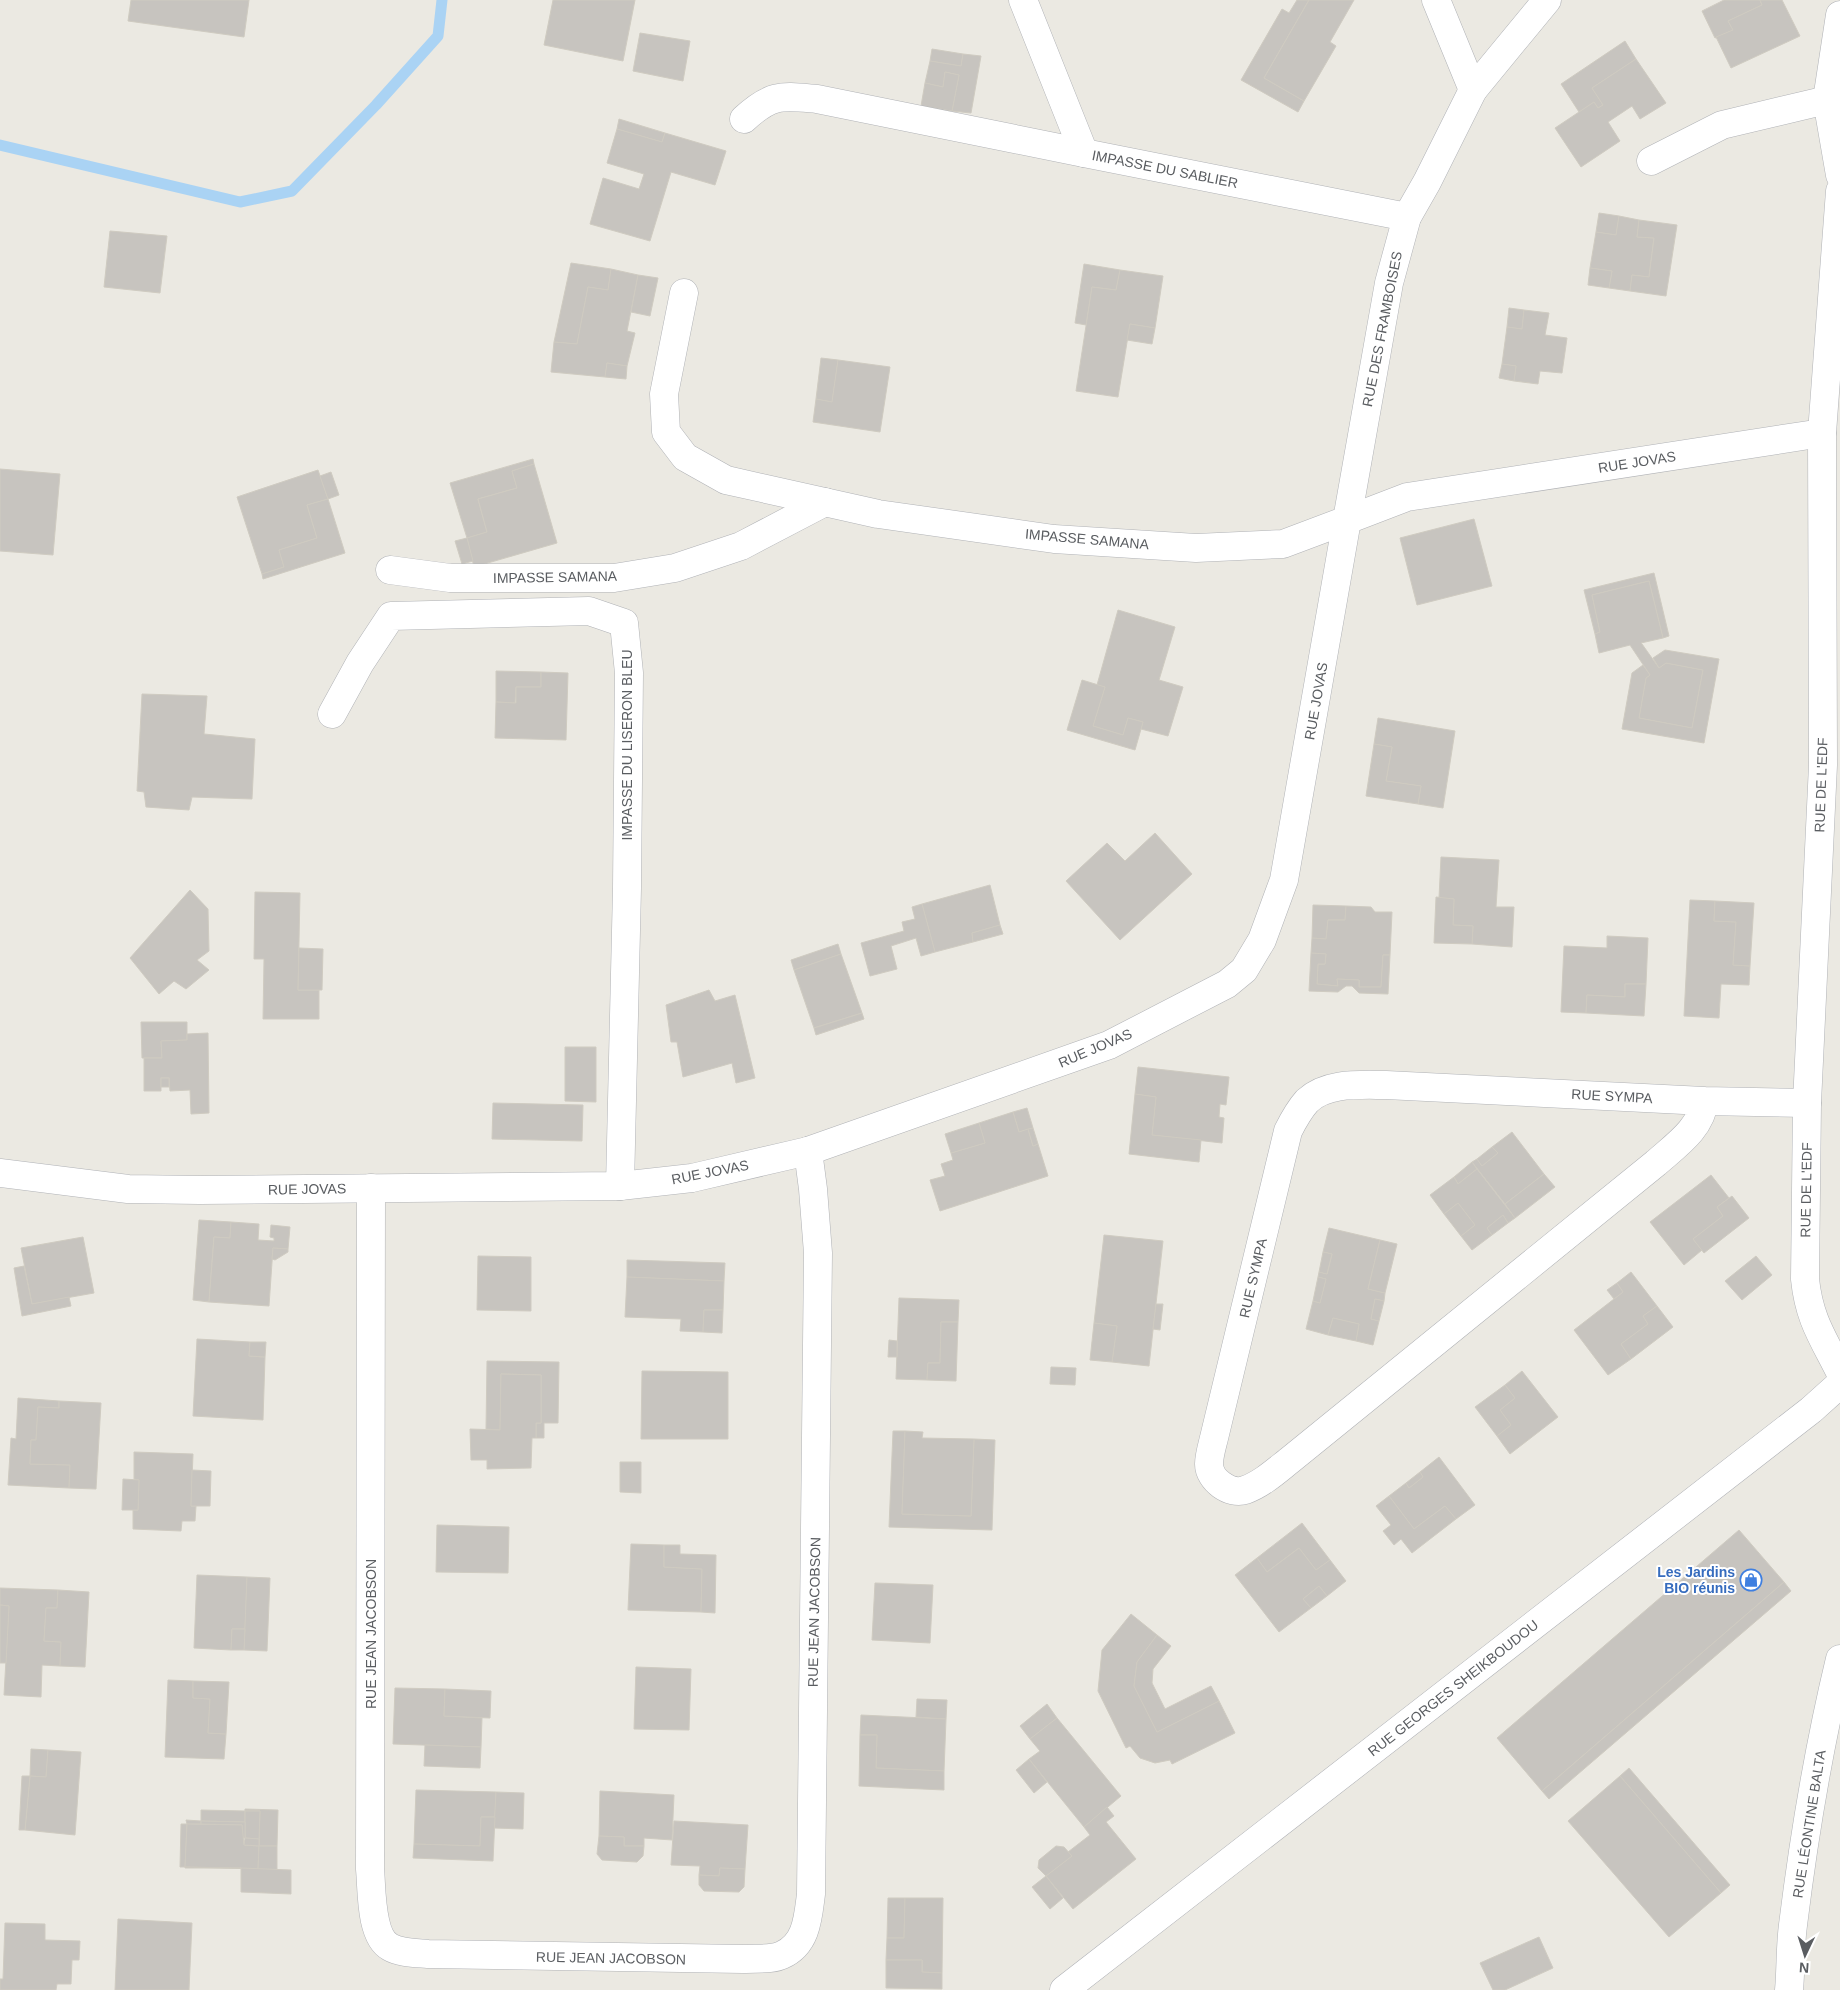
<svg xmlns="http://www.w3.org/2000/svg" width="1840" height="1990" font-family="Arial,sans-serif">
  <rect width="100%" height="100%" fill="#ebe9e2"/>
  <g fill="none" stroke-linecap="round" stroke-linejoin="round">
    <!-- stream -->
    <path stroke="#aad3f4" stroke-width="11" d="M0,145l240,57 52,-11 84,-86 62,-69 4,-36"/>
  </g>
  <!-- building -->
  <g fill="#c7c4bf" stroke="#cfcbc1">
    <path d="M131,0h118l-5,37 -116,-16z"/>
    <path d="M553,0h82l-12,61 -79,-16z"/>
    <path d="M1297,0h12l-45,78 40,23 -6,11 -57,-32 41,-71 7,4z"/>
    <path d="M1309,0h45l-24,42 6,4 -32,55 -40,-23z"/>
    <path d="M1724,0h36l2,5 -34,16 5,9 -18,8 -13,-27z"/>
    <path d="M1760,0h22l18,36 -69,32 -15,-31 17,-7 -5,-9 34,-16z"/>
    <path d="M640,33l50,8 -7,40 -50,-10z"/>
    <path d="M1625,41l11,18 -44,29 11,17 -5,3 -4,-6 -15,10 -18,-28z"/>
    <path d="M932,49l31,5 -2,12 -31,-5z"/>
    <path d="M963,54l18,2 -10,57 -19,-2 7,-36 -14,-3 -2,15 -18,-4 5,-22 31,5z"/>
    <path d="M1636,59l30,44 -26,16 -8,-13 -24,16 12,19 -39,26 -26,-39 39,-26 4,6 5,-3 -11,-17z"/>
    <path d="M945,72l14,3 -7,36 -31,-5 4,-23 18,4z"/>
    <path d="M619,119l46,14 -3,9 -45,-13z"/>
    <path d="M617,129l45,13 3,-9 61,18 -11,34 -44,-13 -21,69 -60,-17 13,-46 36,11 5,-15 -37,-11z"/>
    <path d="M1599,213l20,3 -3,19 -20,-3z"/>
    <path d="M1619,216l20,4 -2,17 17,1 -5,39 -17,-2 -2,16 -21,-3 3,-17 -22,-3 6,-36 20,3z"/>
    <path d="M1639,220l38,5 -11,71 -36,-5 2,-16 17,2 5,-39 -17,-1z"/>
    <path d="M110,231l57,5 -7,57 -56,-6z"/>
    <path d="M571,263l40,6 -3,21 -20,-3 -11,57 -23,-2z"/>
    <path d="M1084,264l36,6 -4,20 -24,-3 -6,38 -11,-2z"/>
    <path d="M1590,268l22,3 -3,17 -21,-3z"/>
    <path d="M611,269l27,6 -11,56 8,2 -8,33 -20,-3 -2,14 -54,-5 3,-30 23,2 11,-57 20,3z"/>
    <path d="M1120,270l43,6 -8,52 -25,-4 -12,73 -42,-6 16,-104 24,3z"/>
    <path d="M638,275l20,3 -8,38 -19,-4z"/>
    <path d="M1509,308l15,2 -2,19 -15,-2z"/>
    <path d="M1524,310l25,3 -4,22 22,3 -5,35 -22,-2 -2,13 -24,-3 2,-15 -14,-2 5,-37 15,2z"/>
    <path d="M1130,324l25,4 -3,16 -25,-4z"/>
    <path d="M821,358l17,2 -6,42 -16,-3z"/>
    <path d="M838,360l52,7 -10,65 -67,-10 3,-23 16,3z"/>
    <path d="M607,363l20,3 -1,13 -21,-2z"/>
    <path d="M1502,364l14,2 -2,15 -15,-3z"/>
    <path d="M533,459l1,5 -22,7 5,17 -39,11 9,33 -20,6 -17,-55z"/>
    <path d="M534,464l23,79 -83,24 -7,-29 20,-6 -9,-33 39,-11 -5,-17z"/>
    <path d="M0,469l60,5 -7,81 -53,-4z"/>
    <path d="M318,470l10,29 -21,6 10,33 -38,12 5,17 -22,7 -25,-77z"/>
    <path d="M331,472l8,23 -11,4 -8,-23z"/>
    <path d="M328,499l17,54 -82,26 -1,-5 22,-7 -5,-17 38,-12 -10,-33z"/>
    <path d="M1474,519l18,67 -75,19 -17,-67z"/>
    <path d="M467,538l6,23 -11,3 -7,-23z"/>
    <path d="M1654,573l15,63 -6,2 -14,-57 -57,14 8,37 -5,2 -11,-44z"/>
    <path d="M1649,581l14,57 -22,5 1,1 17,24 7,-5 37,7 -11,58 -53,-10 7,-40 4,-3 -20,-30 -31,8 -4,-19 5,-2 -8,-37z"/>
    <path d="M1118,610l57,17 -16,53 24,7 -15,49 -27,-7 2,-7 -15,-4 -5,17 -30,-9 12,-39 -8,-2z"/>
    <path d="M1665,650l54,9 -15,84 -82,-14 10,-56 11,-8 7,10 -4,3 -7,40 53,10 11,-58 -37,-7 -7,5 -6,-10z"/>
    <path d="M496,671l45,1v15h-25l-1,16 -19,-1z"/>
    <path d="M541,672l27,1 -2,67 -71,-2 1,-36 20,1v-16h25z"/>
    <path d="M1082,680l23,7 -12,39 30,9 5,-17 15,4 -8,28 -68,-20z"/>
    <path d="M142,694l65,2 -3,38 51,5 -3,60 -60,-2 -3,13 -43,-3 -2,-15 -7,-1z"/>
    <path d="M1378,718l77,13 -12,77 -25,-4 3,-18 -35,-5 6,-34 -18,-3z"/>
    <path d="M1374,744l18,3 -6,34 35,5 -3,18 -52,-8z"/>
    <path d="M1155,833l37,41 -72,66 -54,-59 41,-38 18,18z"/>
    <path d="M1441,857l58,3 -3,47h18l-2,40 -40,-3 1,-18 -20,-1 1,-26 -15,-1z"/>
    <path d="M990,885l10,40 -28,8 1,9 -38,10 -13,-48z"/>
    <path d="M190,890l18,19 1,42 -12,9 12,10 -23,19 -12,-8 -15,13 -29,-36z"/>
    <path d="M255,892l45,1 -2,97h21v29h-56l1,-60h-10z"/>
    <path d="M1436,897l18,2 -1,26 20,1 -1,18 -38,-1z"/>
    <path d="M1690,900l25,1 -1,20 22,1 -3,43 17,1 -1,19 -28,-1 -2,34 -35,-2z"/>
    <path d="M1715,901l39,2 -4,63 -17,-1 3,-43 -22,-1z"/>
    <path d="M922,904l13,48 -14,4 -5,-18 -25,8 6,23 -27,7 -9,-33 43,-12 -2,-9 13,-3 -3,-12z"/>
    <path d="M1313,905l33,1 -1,14h-17l-2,19 -14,-1z"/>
    <path d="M1346,906l25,1 4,5h17l-2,43h-7l-2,32h-22v-7l-22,-1 1,7 -21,-2 1,-20h7l1,-10 -15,-1 1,-15 14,1 2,-19h17z"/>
    <path d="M1000,925l3,9 -30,8 -1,-9z"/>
    <path d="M1607,936l41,2 -2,46h-21v13l-38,-2 -1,18 -25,-1 3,-66 43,2z"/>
    <path d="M838,944l3,10 -47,16 -3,-10z"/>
    <path d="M299,948l24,1 -1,41h-24z"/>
    <path d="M1311,953l15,1 -1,10h-7l-1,20 21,2 -1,-7 22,1v7h22l2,-32h7l-2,39 -29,-1 -7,-7h-6l-8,6 -29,-1z"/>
    <path d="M841,954l21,59 -48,15 -20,-58z"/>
    <path d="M1625,984h21l-2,32 -58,-3 1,-18 38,2z"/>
    <path d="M709,990l6,11 20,-6 20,83 -19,5 -4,-20 -49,14 -6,-35h-6l-5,-37z"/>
    <path d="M862,1013l2,6 -48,16 -2,-7z"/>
    <path d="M141,1022h46v18l-26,1 1,17h-20z"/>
    <path d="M208,1033l1,80 -18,1 -1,-24 -20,1 -1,-13h-8v13h-17v-33h18l-1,-17 26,-1v-6z"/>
    <path d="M565,1047h31v55l-31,-1z"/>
    <path d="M1138,1067l91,10 -3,28 -6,-1 -1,13 5,1 -2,25 -70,-8 4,-38 -21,-3z"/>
    <rect x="161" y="1078" width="8" height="9"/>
    <path d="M1135,1094l21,3 -4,38 49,5 -2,22 -70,-8z"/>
    <path d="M493,1103l90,2 -1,36 -90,-2z"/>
    <path d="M1027,1108l6,20 -14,4 -6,-20z"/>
    <path d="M1013,1112l6,20 9,-3 5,17 5,-2 10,32 -108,35 -10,-31 15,-4 -4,-12 12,-4 -2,-7 34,-10 -6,-20z"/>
    <path d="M979,1123l6,20 -34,10 -6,-19z"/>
    <path d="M1033,1128l5,16 -5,2 -5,-17z"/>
    <path d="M1512,1132l32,42 -39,30 -33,-42 5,-3 5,7 16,-13 -6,-6z"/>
    <path d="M1492,1147l6,6 -16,13 -5,-7z"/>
    <path d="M1472,1162l5,7 -19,15 -4,-7z"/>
    <path d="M1477,1169l38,49 -7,5 -5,-8 -16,13 5,7 -20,15 -11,-14 14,-11 -17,-22 -14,11 -14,-19 24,-18 4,7z"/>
    <path d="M1544,1174l11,13 -40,31 -10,-14z"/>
    <path d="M1711,1175l18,23 -12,9 6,9 -30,23 9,11 -18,15 -34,-43z"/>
    <path d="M1732,1196l17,22 -45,35 -11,-14 30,-23 -6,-9z"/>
    <path d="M1458,1203l17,22 -14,11 -17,-22z"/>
    <path d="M1503,1215l5,8 -16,12 -5,-7z"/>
    <path d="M199,1220l32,2 -1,16 -16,-1 -5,65 -16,-2z"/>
    <path d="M231,1222l28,2 -1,16 16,1v-3l-4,-1 1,-12 19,2 -2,22 -15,-1 -4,58 -60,-4 5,-65 16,1z"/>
    <path d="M1329,1228l51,12 -12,49 17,4 -1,8 -9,-2 -4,20 8,2 -6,24 -17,-4 3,-17 -26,-6 -5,17 -22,-6 7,-28 7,2 6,-24 -8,-2 1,-5 8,2 5,-20 -9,-2z"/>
    <path d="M1104,1235l59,6 -14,125 -37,-4 5,-36 -23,-3z"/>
    <path d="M83,1237l11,56 -62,11 -11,-56z"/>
    <path d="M1380,1240l17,4 -12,49 -17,-4z"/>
    <path d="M273,1248l15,1v3l-13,8 -3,-1z"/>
    <path d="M1323,1252l9,2 -5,20 -8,-2z"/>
    <path d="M478,1256l53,1v54l-54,-1z"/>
    <path d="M1756,1256l16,19 -30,25 -17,-19z"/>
    <path d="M627,1260l98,3 -1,18 -97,-4z"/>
    <path d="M24,1266l8,38 37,-7 2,9 -49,10 -8,-48z"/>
    <path d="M1631,1272l26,34 -14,10 5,8 -27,20 10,15 -23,16 -34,-45 49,-38 -6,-9z"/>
    <path d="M627,1277l97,4 -1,29h-19l-1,22 -23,-1 1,-12 -56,-2z"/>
    <path d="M1318,1277l8,2 -6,24 -7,-2z"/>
    <path d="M1617,1283l6,9 -9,7 -7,-9z"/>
    <path d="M899,1298l60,2 -1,22h-17l-1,41h-12l-1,17 -31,-1z"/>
    <path d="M1375,1299l9,2 -5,20 -8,-2z"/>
    <path d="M1156,1304h7l-3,26 -7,-1z"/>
    <path d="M1657,1306l16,21 -42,32 -10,-15 27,-20 -5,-8z"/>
    <path d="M704,1310h19l-1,23 -19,-1z"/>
    <path d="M1333,1318l26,6 -3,17 -28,-6z"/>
    <path d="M941,1322h17l-2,59 -29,-1 1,-17h12z"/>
    <path d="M1094,1323l23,3 -5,36 -22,-2z"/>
    <path d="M197,1339l53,3 -1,14 16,1 -2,63 -70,-4z"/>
    <path d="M889,1340l8,1v16h-9z"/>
    <path d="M250,1342h16l-1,15 -16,-1z"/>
    <path d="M487,1361l72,1 -1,61h-14v15h-8v-15h5v-48l-40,-1 -1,56 -14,-1z"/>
    <path d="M1051,1367l25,1 -1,17 -25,-1z"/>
    <path d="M642,1371l86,1v67h-87z"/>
    <path d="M1522,1371l36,46 -48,37 -13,-18 14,-11 -11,-15 15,-12 -10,-13z"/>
    <path d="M501,1374l40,1v48h-5v15h-4l-1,30 -44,1v-9h-16l-1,-31 30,1z"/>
    <path d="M1505,1385l10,13 -15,12 11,15 -14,11 -22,-29z"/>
    <path d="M18,1398l41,3v7l-21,-1 -2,33h-5l-1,24 40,1 -1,23 -61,-3 3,-47 5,1z"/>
    <path d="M59,1401l42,2 -5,86 -27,-1 1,-23 -40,-1 1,-24h5l2,-33 21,1z"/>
    <path d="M893,1431h12l-3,83 69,2 3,-77 21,1 -3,90 -103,-3z"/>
    <path d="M905,1431l18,1 -1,6 52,1 -3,77 -69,-2z"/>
    <path d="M134,1452l59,2 -2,52h5l-1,15h-13l-1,10 -48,-2v-19h5l1,-30 -5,-1z"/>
    <path d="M1439,1457l36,48 -19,14 -11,-13 -31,23 -25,-33 17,-13 3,5 14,-11 -3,-5z"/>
    <path d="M620,1462h21v31l-21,-1z"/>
    <path d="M192,1470l19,1 -1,35h-19z"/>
    <path d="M1420,1472l3,5 -14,11 -3,-5z"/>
    <path d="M123,1479l16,1 -1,30h-16z"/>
    <path d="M1389,1496l25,33 31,-23 11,13 -44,34 -11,-14 -7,6 -11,-14 8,-6 -15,-19z"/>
    <path d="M1302,1523l28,37 -14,10 -17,-22 -32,24 -10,-14z"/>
    <path d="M437,1525l72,2 -1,46 -72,-1z"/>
    <path d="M1739,1530l45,52 -242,209 -45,-53z"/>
    <path d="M631,1544l33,1v22l38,2 -1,43 -73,-2z"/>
    <path d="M664,1545h16v9l36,1 -1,58 -14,-1 1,-43 -38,-2z"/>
    <path d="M1299,1548l17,22 14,-10 16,21 -19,15 -8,-10 -16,13 8,9 -32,24 -44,-57 22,-17 10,14z"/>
    <path d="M197,1575l50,2 -2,52h-13l-1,21 -37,-2z"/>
    <path d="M247,1577l23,1 -3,73 -23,-1z"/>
    <path d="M1784,1582l7,9 -242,208 -7,-8z"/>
    <path d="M875,1583l58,2 -3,58 -58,-3z"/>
    <path d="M1319,1586l8,10 -16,12 -8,-9z"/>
    <path d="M0,1588l58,2 -1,18h-11l-2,33 17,1 -1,24 -18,-1 -1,32 -37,-2 5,-89 -9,-1z"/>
    <path d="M58,1590l31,2 -4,75 -25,-1 1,-24 -17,-1 2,-33h11z"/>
    <path d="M0,1605l9,1 -3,57h-6z"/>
    <path d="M1131,1614l26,21 -20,27 -3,24 23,46 62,-31 16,32 -63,31 -2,-4 -15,3 -15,-5 -10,-12 -4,2 -28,-57 4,-41z"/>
    <path d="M232,1629h13l-1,21h-13z"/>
    <path d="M1157,1635l14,11 -18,23 -1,14 13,26 46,-23 8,15 -62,31 -23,-46 3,-24z"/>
    <path d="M636,1667l55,2 -2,61 -55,-1z"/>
    <path d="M168,1680l25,1v17l17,1 -2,34 18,1 -2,25 -59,-2z"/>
    <path d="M193,1681l36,1 -3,52 -18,-1 2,-34 -17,-1z"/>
    <path d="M395,1688l50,1 -1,27 38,2 -1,29 -88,-3z"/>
    <path d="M445,1689l46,2 -1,27 -46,-2z"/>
    <path d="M917,1699l30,1 -1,19 -30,-2z"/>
    <path d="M1047,1704l10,14 -27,21 -10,-13z"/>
    <path d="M861,1715l85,4 -2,52 -68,-3 1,-33h-17z"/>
    <path d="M1057,1718l64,78 -37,31 -55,-68 11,-8 -10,-12z"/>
    <path d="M860,1735h17l-1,33 68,3v19l-85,-4z"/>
    <path d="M425,1745l56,2 -1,21 -56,-2z"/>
    <path d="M31,1749l17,1 -2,27 -16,-1z"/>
    <path d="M48,1750l33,2 -6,83 -50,-5 5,-54 16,1z"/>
    <path d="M1029,1759l18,23 -13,11 -18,-23z"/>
    <path d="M1629,1768l101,117 -9,8 -101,-117z"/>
    <path d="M22,1776h8l-5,54h-6z"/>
    <path d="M1620,1776l101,117 -52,44 -101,-116z"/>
    <path d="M416,1790l80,2 -1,25h-14l-1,29 -66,-2z"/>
    <path d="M600,1791l74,4 -2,45 -28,-2v8h-20v-9l-25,-1z"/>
    <path d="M496,1792l28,1 -1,36 -29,-1z"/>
    <path d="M1107,1807l7,9 -8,6 30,37 -63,50 -27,-33 26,-20 -4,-4 22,-17 -6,-8z"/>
    <path d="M245,1809l33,1 -1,36h-18l1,-35h-15z"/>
    <path d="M201,1810l44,1v11l-44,-1z"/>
    <path d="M245,1811h15l-1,28 -14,-1z"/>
    <path d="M481,1817h14l-2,44 -80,-3 1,-14 66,2z"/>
    <path d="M186,1820l15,1v3h-14z"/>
    <path d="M201,1821l44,1v16h-3v-13l-41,-1z"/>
    <path d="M674,1821l74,4 -3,44 -25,-1 -1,8 -20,-1 1,-9 -29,-1z"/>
    <path d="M181,1824h6l-2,43h-5z"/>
    <path d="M187,1824l55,1 2,20 15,1 -1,23 -73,-2z"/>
    <path d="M599,1836l25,1v9h20l-1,10 -6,6 -35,-2 -5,-6z"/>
    <path d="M245,1838l14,1v7l-15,-1z"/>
    <path d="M259,1846h18v24l-19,-1z"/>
    <path d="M1056,1846l8,1 8,9 -26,20 -8,-8 1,-8z"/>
    <path d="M185,1867l56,1h-56z"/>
    <path d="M241,1868l50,2v24l-50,-2z"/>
    <path d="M720,1868l25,1 -1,18 -5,5 -35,-1 -5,-6v-10l20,1z"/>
    <path d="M1046,1876l17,22 -13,11 -18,-22z"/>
    <path d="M888,1898h17l-1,40h-17z"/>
    <path d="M905,1898h38l-1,75 -20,-1v-12h-36l1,-22h17z"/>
    <path d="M118,1919l74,4 -3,67h-74z"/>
    <path d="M5,1923l40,1v16l35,1 -1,19h-7l-1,24h-14l-1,6h-56v-11h3z"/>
    <path d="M1539,1937l14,31 -48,22h-12l-13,-27z"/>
    <path d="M886,1960h36v12l20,1v16l-56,-1z"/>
  </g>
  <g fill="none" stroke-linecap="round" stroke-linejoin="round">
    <!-- street casing -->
    <g stroke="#b0b2b6" stroke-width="29">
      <g id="street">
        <path d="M1023,0l61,153 323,64"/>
        <path d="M1436,0l37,90"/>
        <path d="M1840,15l-13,85 13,75"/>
        <path d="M744,119c28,-26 38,-23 73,-20l267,54"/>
        <path d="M1651,161l71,-36 105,-25"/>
        <path d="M1840,191l-18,242 1,332 -16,338 -2,176c4,40 18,59 35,93"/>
        <path d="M684,293l-20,101 2,38 19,25 41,23 152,34 176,25 142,9 87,-4 64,-24 42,-237 18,-66 20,-35 46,-92 74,-90"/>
        <path d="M390,570l60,8h164l61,-10 66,-22 84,-44"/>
        <path d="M332,714l28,-51 31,-47 198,-5 35,12 5,50 -2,215 -7,298"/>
        <path d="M1704,1101c-2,27 -29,45 -48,62l-366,297c-14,11 -28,24 -45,30 -15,5 -36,-10 -36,-26 0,-8 3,-18 5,-26l74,-307c5,-10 11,-21 19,-30 20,-19 53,-16 79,-16l318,16 103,2"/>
        <path d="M0,1173l128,16 72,1 420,-4 72,-8 116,-27 301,-106 118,-61 17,-14 18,-30 22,-60 63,-360 60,-23 415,-64"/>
        <path d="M371,1188l-1,681c2,20 0,67 20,78 10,6 26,6 38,7l315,5c12,-1 29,1 39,-4 25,-11 26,-38 29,-61l7,-641 -5,-64 -5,-38"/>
        <path d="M1789,1990c2,-21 1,-43 4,-65 11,-89 26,-179 47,-266"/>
      </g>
    </g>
    <!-- secondary casing -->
    <g stroke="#afb1b6" stroke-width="29">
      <path id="secondary" d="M1064,1990l747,-580 29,-26"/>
    </g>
    <!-- street -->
    <use href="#street" stroke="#fff" stroke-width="28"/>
    <!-- secondary -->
    <use href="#secondary" stroke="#fff" stroke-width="28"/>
  </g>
  <!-- icons -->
  <defs>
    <g id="shop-ring" transform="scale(1.125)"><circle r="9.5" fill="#fff" stroke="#3f7fe0" stroke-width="1.5"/><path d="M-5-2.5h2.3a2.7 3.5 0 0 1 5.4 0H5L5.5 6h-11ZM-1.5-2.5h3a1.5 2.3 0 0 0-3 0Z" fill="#3f7fe0"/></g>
  </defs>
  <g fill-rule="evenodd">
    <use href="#shop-ring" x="1751" y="1580"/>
  </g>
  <g text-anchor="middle" stroke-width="4" stroke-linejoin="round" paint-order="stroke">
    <!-- street labels -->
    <g font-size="14" fill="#5a5d61" stroke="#fff">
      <text transform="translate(1165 169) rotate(11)" y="5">IMPASSE DU SABLIER</text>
      <text transform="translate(1382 329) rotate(-79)" y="5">RUE DES FRAMBOISES</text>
      <text transform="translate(1637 462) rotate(-9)" y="5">RUE JOVAS</text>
      <text transform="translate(1087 539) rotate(5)" y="5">IMPASSE SAMANA</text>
      <text transform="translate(555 577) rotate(-1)" y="5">IMPASSE SAMANA</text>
      <text transform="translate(1316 701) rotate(-80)" y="5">RUE JOVAS</text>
      <text transform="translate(627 745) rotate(-90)" y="5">IMPASSE DU LISERON BLEU</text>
      <text transform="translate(1821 785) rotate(-88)" y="5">RUE DE L'EDF</text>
      <text transform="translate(1095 1048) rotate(-23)" y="5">RUE JOVAS</text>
      <text transform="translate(1612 1096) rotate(3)" y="5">RUE SYMPA</text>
      <text transform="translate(710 1172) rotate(-11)" y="5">RUE JOVAS</text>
      <text transform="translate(307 1189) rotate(-1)" y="5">RUE JOVAS</text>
      <text transform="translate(1806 1190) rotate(-89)" y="5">RUE DE L'EDF</text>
      <text transform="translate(1253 1278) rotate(-77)" y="5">RUE SYMPA</text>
      <text transform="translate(814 1612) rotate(-89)" y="5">RUE JEAN JACOBSON</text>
      <text transform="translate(371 1634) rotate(-90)" y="5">RUE JEAN JACOBSON</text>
      <text transform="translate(1453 1688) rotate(-38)" y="5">RUE GEORGES SHEIKBOUDOU</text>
      <text transform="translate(1809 1824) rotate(-81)" y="5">RUE LÉONTINE BALTA</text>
      <text transform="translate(611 1958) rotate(1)" y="5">RUE JEAN JACOBSON</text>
    </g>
    <!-- shop labels -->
    <g font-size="14" font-weight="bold" fill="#366cbe" stroke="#fff" text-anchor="end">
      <text x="1735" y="1577">Les Jardins<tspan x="1735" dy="16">BIO réunis</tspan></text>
    </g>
  </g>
  <!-- north arrow -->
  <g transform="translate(1805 1955) rotate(184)" stroke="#ffffff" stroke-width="4" paint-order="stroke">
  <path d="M0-4L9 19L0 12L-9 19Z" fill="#5a5d61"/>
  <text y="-8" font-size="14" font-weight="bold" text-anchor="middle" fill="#5a5d61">N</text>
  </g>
</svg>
